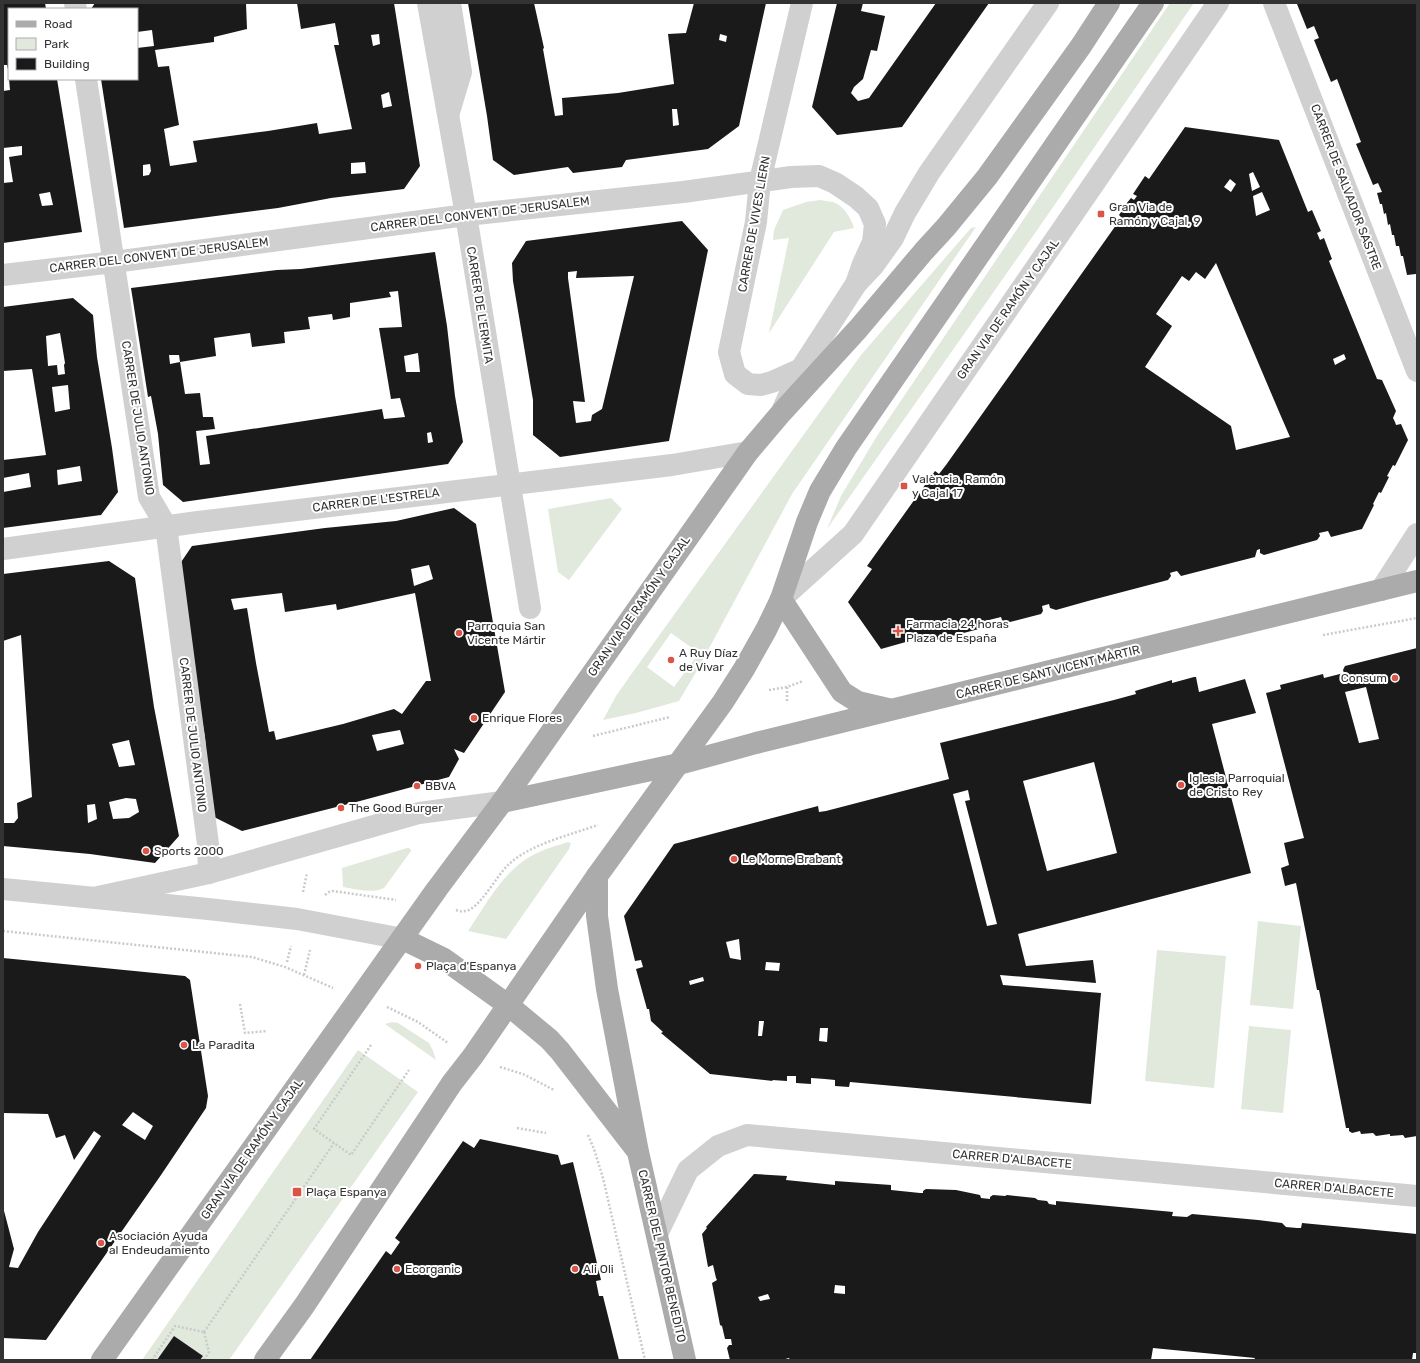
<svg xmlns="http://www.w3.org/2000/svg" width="1420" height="1363" font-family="Rubik,sans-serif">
  <rect width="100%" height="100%" fill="#fff"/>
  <!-- green -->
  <g fill="#e1e9dd" fill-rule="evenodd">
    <path d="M1170,3h24l-154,223 -213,303 14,-33 36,-60z"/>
    <path d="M820,200c4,1 9,1 13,2 11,4 18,16 21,26l-20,4 -65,101 20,-95 -16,2 1,-10 9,-20 23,-8z"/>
    <path d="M976,227l-184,267 -93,173 -20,34 -43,12 -33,7 13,-24 14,-20 231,-321 110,-127zM671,633l28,20 -25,34 -27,-20z"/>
    <path d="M611,498l11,11 -53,71 -11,-8 -10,-63z"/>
    <path d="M568,842l3,1 -2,6 -63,90 -38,-8c19,-28 35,-60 65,-76 11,-6 23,-9 35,-13z"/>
    <path d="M407,848h2l2,2v1l-27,37c-13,6 -27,1 -41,-1l-1,-19z"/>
    <path d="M1258,921l43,5 -8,83 -43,-4z"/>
    <path d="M1157,950l69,6 -12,132 -69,-7z"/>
    <path d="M392,1022l6,1 31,20 4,8 3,9 -51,-36z"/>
    <path d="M1249,1026l42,4 -8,83 -42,-4z"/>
    <path d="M358,1050l60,42 -189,268h-87z"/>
  </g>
  <!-- building -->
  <g fill="#1a1a1a" fill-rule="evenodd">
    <path d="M3,3h42l1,6h-37v65l-2,-9h-4z"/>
    <path d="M95,3h151l1,26 -33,8v5l-59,8 3,17 11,-1 10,59 -15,4 6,37 27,-4 -4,-21 75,-10 49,-8 2,11 33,-5 -18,-84h5l-4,-22 -34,6 -4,-26h97l26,163 -16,23 -73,9 -53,10 -154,20 -23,-149h36v-31l17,-2 -2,-16 -15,2v-23h-46zM379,34l1,10 -7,2 -2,-11zM389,92l3,14 -9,2 -2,-13zM365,162l1,11 -15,1v-11zM150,164l1,7 -2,4 -6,1v-11z"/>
    <path d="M468,3h66l10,45 -1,1 12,67 8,-1 -1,-17 56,-5 56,-9 -6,-50 18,-1 8,-30h72l-27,123 -31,23 -82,11 -4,7 -49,6 -5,-6 -54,8 -21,-15 -6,-44zM720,34l7,2 -1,6 -7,-2zM672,109h5l2,16 -6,1z"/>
    <path d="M837,3h26l-2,8 24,5 -8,35 -6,-1 -8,29 -9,8 -3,6 7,8 11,-3 67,-95h53l-87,124 -65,8 -25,-28z"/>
    <path d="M1299,3h118v273l-1,-2 -9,1 -4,-19h-2l-2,-10h-3l-2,-11h-2l-2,-11 -2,1 -2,-12 -2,1 -2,-10h-2l-3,-11 5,-1 -4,-9 -5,2 -17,-41 5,-2 -24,-63 -6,3 -17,-42 5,-2 -5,-12 -7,3 -10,-25z"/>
    <path d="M9,79h48l25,153 -79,11v-60l10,-1 -4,-25 13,-2v-9l-19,2v-57l7,-1zM50,192l3,13 -11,1 -3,-12z"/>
    <path d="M1185,127l94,13 29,72 4,-2 9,21 -4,2 3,7 4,-2 3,8 5,13 -3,2 46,113 2,5 5,1 14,31 -3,7 2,4 1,3 5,-1 7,16 -13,26 -2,-1 -6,11 2,1 -8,16 -2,-1 -6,12 1,1 -12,24 -31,8 -3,-6 -9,2 1,3 -3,4 -53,15 -4,-2v-4l-3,1 -2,7 -74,19 -4,-5 -4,1 -3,1 1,3 -3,4 -80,21 -32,9 -6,-2 -1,-4 -7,2 1,5 -2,3 -35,9 -4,-3 -1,-3 -24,6 2,6 -58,15 -1,-6 -39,11 -33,-47 24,-33 -5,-3 68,-95 4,3 7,-9 168,-237 7,-11 -2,-2 7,-11 5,-6 3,2 3,-4 -4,-2 12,-18 4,3zM1253,172l7,15 -8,4 -3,-17zM1230,179l6,5 -5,8 -7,-5zM1262,192l8,18 -14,6 -3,-20zM1216,263l64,151 10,23 -54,13 -5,-24 -86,-59 27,-41 -16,-12 26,-38 7,5 7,-9 9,7zM1344,354l2,5 -11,6 -2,-6z"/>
    <path d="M682,221l26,29 -39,191 -109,16 -27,-22v-35l-20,-119 -1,-18 14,-22zM577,271l-1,7 58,-2 -32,133 -10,6 -1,6 -15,2 -3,-22 12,1 -17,-124v-6z"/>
    <path d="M435,252l12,74 8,70 8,46 -15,22 -265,38 -20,-17 -5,-51 -7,-38 -3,1 -17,-109 146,-18 24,-1zM398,291l4,36 -23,1 12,71 9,-1 5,19 -21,2 -2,-10 -176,27 4,28 -10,1 -4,-34 19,-2 -2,-12h-10l-3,-24 -15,1 -5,-32 -10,2 -1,-9h10l1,7 36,-6 -2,-18 36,-5 2,14 33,-4 -1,-11 26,-3 -2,-12 24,-3 1,6 17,-3v-14l41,-6 -2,-5zM418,353l2,19h-14l-2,-16zM431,432l2,10 -5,1 -1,-10z"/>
    <path d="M73,298l20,17 4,42 15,91 6,44 -17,23 -98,13v-36l28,-5 -2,-14 -26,5v-18l43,-5 -14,-86 -29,2v-64zM60,333l5,30 -1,2 1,9 -7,1 -1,-10 -9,1 -2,-30zM68,385l2,24 -15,3 -3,-25zM80,466l2,15 -24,4 -1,-15z"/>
    <path d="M454,508l22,16 29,168 -41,61 -10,-4 5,10 -10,18 -89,24 -118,30 -28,-14 -4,-11 -5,-69 -30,-166 17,-25 133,-18 71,-7zM429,565l4,14 -19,7 -3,-17zM282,593l3,19 51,-8 1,6 78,-17 16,88h-5l-24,33 -8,-5 -51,15 -67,16 -2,-9 -5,1 -13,-69 -9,-55 -13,2 -3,-11zM400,730l4,14 -27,7 -5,-16z"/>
    <path d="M109,561l26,17 19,129 25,129 -24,27 -65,-9 -87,-8v-23h11l4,-5 -1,-15 15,-6 -11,-162 -18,6v-67zM129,740l6,25 -16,2 -7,-23zM126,798l10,1 3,13 -10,6 -16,1 -4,-17zM95,804l2,15 -9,4 -1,-18z"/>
    <path d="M1417,648v488l-12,2 -2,-3 -13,1v-2l-14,2 -3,-3 -12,1 -1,-3 -8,2 -3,-2v-3h-3l-27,-138h-2l-21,-107 -11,3 -4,-18 8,-3 -5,-22 20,-5 -38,-145 15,-4 -1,-4 43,-11 1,4 20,-5 -1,-3 2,-4zM1366,687l13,52 -20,4 -14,-51z"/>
    <path d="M1194,677h2l3,15 46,-13 11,34 -44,11 39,149 -233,61 8,32 67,-6 3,23 -96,-8 3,10 98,8 -10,111 -241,-22 -1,5 -14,-1v-6l-10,-1 -14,-1v6l-15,-1v-7h-9v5l-15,-1 1,1 -63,-7 -49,-41 2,-1 -12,-11 -2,-12h-2l-11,-40 7,-2 -2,-7 -6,1 -11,-45 50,-72 144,-38 1,6 7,-1 123,-32 -9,-36 174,-43 22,-6 -1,-3 37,-11v3zM1094,762l23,91 -70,18 -24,-90zM968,790l2,10 -5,1 32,123 -10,2 -34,-132zM739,939l2,21 -11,-2 -4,-16zM766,962l14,1 -1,8 -14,-1zM703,977l1,4 -14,4 -1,-4zM759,1021h5l-2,15h-4zM820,1028h8l-1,14 -8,-1z"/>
    <path d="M3,958l182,18 5,4 18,116 -2,12 -45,67 -115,165 -43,-2v-131l11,42 -5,18 9,1 20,-36 63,-96 -7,-5 -20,29 -9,-25 -9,3 -8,-24 -45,-1zM133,1112l20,14 -8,14 -23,-15z"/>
    <path d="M480,1139l78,16 3,10 12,-3 28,118 -5,1 3,15h4l16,64h-309l76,-109 5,4 9,-13 -5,-4 68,-97 11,7z"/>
    <path d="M754,1174l33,2 -1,4 49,5v-4l56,4v5l29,3h3v-2l3,-2 30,1 24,5 1,3 9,1v-2l3,-2 12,1 2,-1 28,3 3,2 9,1 2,3 7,1v-4l117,11 -1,4 15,1 5,-3 66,6 24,3 4,4 11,1h4l1,-5 115,11v119h-4l-1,7h-158l1,-2 -102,-10 -2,12h-361l-1,-2 -7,2h-52l-3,-12 2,-3h3l-1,-6h-6l-3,-13 -2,-1 -8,-42 5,-3 -1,-2 -3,-13 -5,2 -6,-33 5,-6 -1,-1zM835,1285l10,1v8l-11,-1zM768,1294l2,5 -10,2 -2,-4z"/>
    <path d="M174,1336l29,20 -3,4h-43z"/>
  </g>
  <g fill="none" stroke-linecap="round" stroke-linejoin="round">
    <!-- path -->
    <g stroke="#cacaca" stroke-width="2.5" stroke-dasharray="2 2" stroke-linecap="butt">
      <path d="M1323,635l94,-17"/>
      <path d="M787,687v14"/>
      <path d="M769,690l18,-3 16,-6"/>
      <path d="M593,736l77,-19"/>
      <path d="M303,892l4,-19"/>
      <path d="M325,895l4,-3 4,-1 63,9"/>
      <path d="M456,910c3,1 6,2 9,1 14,-1 32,-36 43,-46 22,-21 62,-30 90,-40"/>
      <path d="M3,931l249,26 33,10 48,21"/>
      <path d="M287,962l4,-16"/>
      <path d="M304,975l6,-25"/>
      <path d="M240,1004l5,29 22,-2"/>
      <path d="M387,1007l31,15 30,21"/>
      <path d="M371,1045l-57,84 37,26 58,-85"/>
      <path d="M500,1067l23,7 31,16"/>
      <path d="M517,1128l29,5"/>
      <path d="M588,1135l6,14 9,29 42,182"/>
      <path d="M204,1332l130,-189"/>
      <path d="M204,1332l5,20 -5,8"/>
      <path d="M152,1360l23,-34 29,6"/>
    </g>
    <!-- minor -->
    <g stroke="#d0d0d0" stroke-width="22">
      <path d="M75,3l1,6"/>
      <path d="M428,3l38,212 64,393"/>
      <path d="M1274,3l143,368"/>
      <path d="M86,79l63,418 17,29 42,318 1,29"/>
      <path d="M449,112l12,-40 -11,-69"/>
      <path d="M3,275l111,-13 352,-47 217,-23 108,-15 28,-1 16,7 21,14 12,11 7,16 -2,18 -10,22 -7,20"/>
      <path d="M801,369l-29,13 -11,3 -13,-1 -13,-10 -6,-22 27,-130 4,-41 42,-178"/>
      <path d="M783,409l18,-40 55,-85 17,-18 20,-28 12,-25 24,-40 119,-170"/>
      <path d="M3,549l195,-27 474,-57 76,-13"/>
      <path d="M1381,590l36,-56"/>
      <path d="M781,599l72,-65 365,-531"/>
      <path d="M3,889l205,20 89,10 106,20"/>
      <path d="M98,897l111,-24 210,-60 83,-11"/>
      <path d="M657,1234l31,-64 30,-24 29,-11 670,61"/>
    </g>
    <!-- major -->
    <g stroke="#ababab" stroke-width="22">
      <path d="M781,599l61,93 16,10 30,7"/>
      <path d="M502,802l177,-38 77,-21 661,-162"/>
      <path d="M597,876v40l10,73 31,163 47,208"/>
      <path d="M403,939l41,20 64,46 41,34 11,12 75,97"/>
      <path d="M102,1360l335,-471 65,-87 246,-350 34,-40 76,-83 66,-78 22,-24 41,-50 94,-131 28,-43"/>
      <path d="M265,1360l39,-54 148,-223 21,-27 124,-180 126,-174 21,-33 22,-39 15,-31 26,-77 13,-31 26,-43 307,-445"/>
    </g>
  </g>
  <!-- markers -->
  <g fill="#d85547" stroke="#fff" stroke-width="1.5">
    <rect x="1097" y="210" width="8" height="8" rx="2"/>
    <rect x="900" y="482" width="8" height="8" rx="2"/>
    <path d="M896 625h4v4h4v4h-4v4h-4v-4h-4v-4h4z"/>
    <circle cx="459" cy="633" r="4"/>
    <circle cx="671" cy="660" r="4"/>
    <circle cx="1395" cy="678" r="4"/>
    <circle cx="474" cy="718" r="4"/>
    <circle cx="1181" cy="785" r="4"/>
    <circle cx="417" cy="786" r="4"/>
    <circle cx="341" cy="808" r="4"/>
    <circle cx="146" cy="851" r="4"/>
    <circle cx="734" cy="859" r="4"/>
    <circle cx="418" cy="966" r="4"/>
    <circle cx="184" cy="1045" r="4"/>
    <rect x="292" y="1187" width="10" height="10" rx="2"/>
    <circle cx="101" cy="1243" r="4"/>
    <circle cx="397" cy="1269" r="4"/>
    <circle cx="575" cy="1269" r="4"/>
  </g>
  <g text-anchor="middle" stroke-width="4" stroke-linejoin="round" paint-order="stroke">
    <!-- street labels -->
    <g font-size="12" fill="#333" stroke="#fff">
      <text transform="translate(1346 187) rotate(69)" y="4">CARRER DE SALVADOR SASTRE</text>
      <text transform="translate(480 214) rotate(-7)" y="4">CARRER DEL CONVENT DE JERUSALEM</text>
      <text transform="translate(754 224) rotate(-80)" y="4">CARRER DE VIVES LIERN</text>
      <text transform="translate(159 255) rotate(-7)" y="4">CARRER DEL CONVENT DE JERUSALEM</text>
      <text transform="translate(480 305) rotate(81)" y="4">CARRER DE L'ERMITA</text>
      <text transform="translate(1008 309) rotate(-55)" y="4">GRAN VIA DE RAMÓN Y CAJAL</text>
      <text transform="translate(138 418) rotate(81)" y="4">CARRER DE JULIO ANTONIO</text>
      <text transform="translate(376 500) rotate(-7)" y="4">CARRER DE L'ESTRELA</text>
      <text transform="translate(639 606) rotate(-55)" y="4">GRAN VIA DE RAMÓN Y CAJAL</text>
      <text transform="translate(1048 672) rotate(-14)" y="4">CARRER DE SANT VICENT MÀRTIR</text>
      <text transform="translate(193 735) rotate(83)" y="4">CARRER DE JULIO ANTONIO</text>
      <text transform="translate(252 1149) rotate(-55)" y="4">GRAN VIA DE RAMÓN Y CAJAL</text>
      <text transform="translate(1012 1159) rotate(5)" y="4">CARRER D'ALBACETE</text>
      <text transform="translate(1334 1188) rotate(5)" y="4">CARRER D'ALBACETE</text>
      <text transform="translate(662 1256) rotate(77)" y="4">CARRER DEL PINTOR BENEDITO</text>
    </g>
    <!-- poi labels -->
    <g font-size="12" fill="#333" stroke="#fff" text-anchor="start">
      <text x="1109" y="211">Gran Via de<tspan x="1109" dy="14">Ramón y Cajal, 9</tspan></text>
      <text x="912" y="483">València, Ramón<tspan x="912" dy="14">y Cajal 17</tspan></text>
      <text x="906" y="628">Farmacia 24 horas<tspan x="906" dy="14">Plaza de España</tspan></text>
      <text x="467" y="630">Parroquia San<tspan x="467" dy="14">Vicente Mártir</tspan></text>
      <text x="679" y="657">A Ruy Díaz<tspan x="679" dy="14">de Vivar</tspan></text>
      <text x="1387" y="682" text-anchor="end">Consum</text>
      <text x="482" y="722">Enrique Flores</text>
      <text x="1189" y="782">Iglesia Parroquial<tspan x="1189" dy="14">de Cristo Rey</tspan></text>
      <text x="425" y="790">BBVA</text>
      <text x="349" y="812">The Good Burger</text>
      <text x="154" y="855">Sports 2000</text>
      <text x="742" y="863">Le Morne Brabant</text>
      <text x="426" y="970">Plaça d'Espanya</text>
      <text x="192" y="1049">La Paradita</text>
      <text x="306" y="1196">Plaça Espanya</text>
      <text x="109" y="1240">Asociación Ayuda<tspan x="109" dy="14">al Endeudamiento</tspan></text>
      <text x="405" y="1273">Ecorganic</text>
      <text x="583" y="1273">Ali Oli</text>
    </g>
  </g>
  <!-- border -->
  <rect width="1420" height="1363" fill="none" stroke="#333333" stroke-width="8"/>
  <!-- legend -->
  <rect x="8" y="8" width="130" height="72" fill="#ffffff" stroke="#adadad"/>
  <rect x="16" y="21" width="20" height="6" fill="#ababab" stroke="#adadad"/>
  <text x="44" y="28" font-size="12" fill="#333333">Road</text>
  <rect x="16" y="38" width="20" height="12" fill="#e1e9dd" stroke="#adadad"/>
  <text x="44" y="48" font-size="12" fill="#333333">Park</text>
  <rect x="16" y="58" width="20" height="12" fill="#1a1a1a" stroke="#adadad"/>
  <text x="44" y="68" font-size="12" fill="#333333">Building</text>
</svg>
